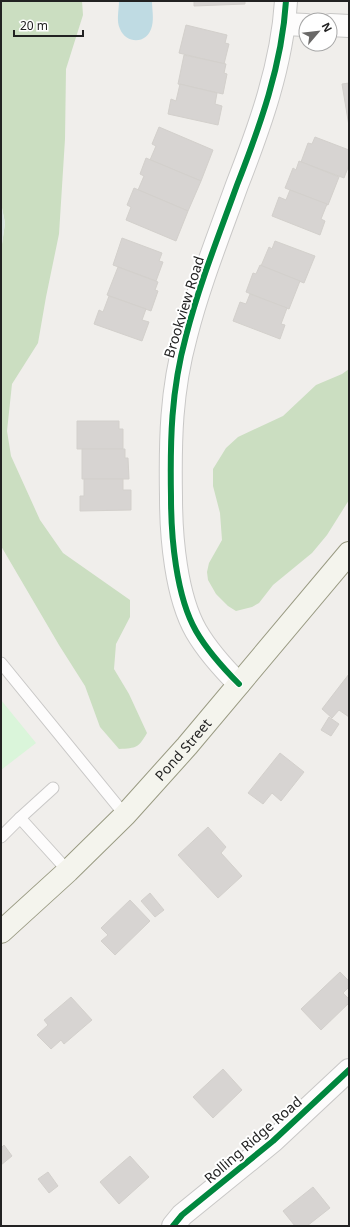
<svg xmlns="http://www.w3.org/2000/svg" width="350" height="1227" font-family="'Noto Sans',sans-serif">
  <rect width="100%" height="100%" fill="#f0eeeb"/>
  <!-- forest -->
  <g fill="#cbdec1">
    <path d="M1,1h81l1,14 -17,54 -1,70 -6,95 -13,63 -8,46 -26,41 -5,47 4,25 29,64 23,33 67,47v17l-14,27 -2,25 15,25 18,39c-9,15 -10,15 -28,16l-19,-22 -15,-41 -26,-41 -58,-99v-295l4,-28 -4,-20z"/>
    <path d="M349,369v131l-22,35 -15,18 -39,32 -14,18 -7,4 -16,4 -8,-5 -12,-12 -8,-14 -1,-8 2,-9 13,-23 -2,-27 -7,-27v-17l13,-21 12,-11 45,-21 33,-31 26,-11z"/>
  </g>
  <!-- wetland -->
  <path fill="#d9e6de" d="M1,203l4,20 -4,28z"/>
  <!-- park -->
  <path fill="#daf5da" d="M1,700l35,43 -35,27z"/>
  <!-- water -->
  <path fill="#bfdbe3" d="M119,1h33c0,8 2,17 0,25 -4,18 -25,19 -32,3 -4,-8 -1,-19 -1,-28z"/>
  <!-- building -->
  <g fill="#d7d4d2" stroke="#d3d0cc">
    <path d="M194,1h51v3l-51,2z"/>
    <path d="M186,25l41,10 -2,8 4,1 -5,20 -45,-11z"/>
    <path d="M184,55l42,9 -2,9 3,1 -4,20 -45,-10z"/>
    <path d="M349,83v43l-7,-42z"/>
    <path d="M180,84l37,9 -2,11 7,2 -4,19 -50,-11 3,-15 5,2z"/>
    <path d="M159,127l54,23 -12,31 -51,-21 6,-14 -4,-2z"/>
    <path d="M315,137l34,13v15l-5,13 -43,-16 7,-19 4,1z"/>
    <path d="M146,158l55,23 -13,30 -50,-21 6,-14 -4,-2z"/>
    <path d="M299,161l40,16 -11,28 -43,-17 8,-20 3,2z"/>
    <path d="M134,188l54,23 -12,30 -50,-21 5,-13 -4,-2z"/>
    <path d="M290,190l37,14 -6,15 4,2 -5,14 -48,-19 7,-19 7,3z"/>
    <path d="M122,238l40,15 -3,8 4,1 -7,19 -43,-16z"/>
    <path d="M275,241l40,15 -11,27 -43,-17 8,-19 3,2z"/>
    <path d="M260,265l40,16 -11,28 -43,-17 7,-19 3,1z"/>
    <path d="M118,267l40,15 -3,8 3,1 -7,20 -44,-16z"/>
    <path d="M250,294l37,14 -6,16 4,1 -5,14 -47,-18 7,-19 6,2z"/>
    <path d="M109,296l37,13 -4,11 7,2 -7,19 -48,-17 5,-14 4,2z"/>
    <path d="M77,421h42v8h4v20h-46z"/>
    <path d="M82,449h43v9h3l1,21h-47z"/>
    <path d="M84,479h39v11h8v20l-51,1v-15h4z"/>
    <path d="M349,674v43l-10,-7 -7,8 -10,-9z"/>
    <path d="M329,717l10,7 -8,12 -10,-6z"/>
    <path d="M280,753l24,19 -23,29 -9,-8 -9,11 -15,-11z"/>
    <path d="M208,827l18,20 -5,6 21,23 -24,22 -40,-43z"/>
    <path d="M150,893l14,17 -9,7 -14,-16z"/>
    <path d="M130,900l20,21 -35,34 -14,-14 7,-6 -7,-7z"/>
    <path d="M340,972l9,9v6l-6,6 6,6v4l-28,27 -20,-21z"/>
    <path d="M71,997l21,23 -28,24 -3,-4 -10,9 -14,-14 11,-10 -4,-5z"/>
    <path d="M223,1069l19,21 -29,28 -20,-21z"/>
    <path d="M4,1145l8,11 -11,9v-17z"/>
    <path d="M130,1156l19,21 -30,27 -19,-22z"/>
    <path d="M48,1172l10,14 -9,7 -11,-14z"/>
    <path d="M313,1187l17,21 -23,18h-12l-12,-15z"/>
  </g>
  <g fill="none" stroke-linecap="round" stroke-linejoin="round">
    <!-- service casing -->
    <g stroke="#c9c8c7" stroke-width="13">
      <g id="service">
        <path d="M1,663l124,152"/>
        <path d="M20,818l33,-30"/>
        <path d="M1,837l19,-19 48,53"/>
      </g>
    </g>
    <!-- minor casing -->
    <g stroke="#c9c8c7" stroke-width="24">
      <g id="minor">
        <path d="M284,24l22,1"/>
        <path d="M330,25l19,1"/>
        <path d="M239,684c-16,-16 -32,-34 -43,-53 -20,-35 -25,-94 -25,-134 -1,-57 0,-106 15,-161 13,-51 33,-101 51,-151 23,-59 45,-120 49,-184"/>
        <path d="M173,1226l9,-11 91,-74 76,-71"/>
      </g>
    </g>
    <!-- secondary casing -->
    <g stroke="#999a82" stroke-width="24">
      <g id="secondary">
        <path id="s1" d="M1,932l67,-61 57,-56 62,-69 162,-193"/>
      </g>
    </g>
    <!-- service -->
    <use href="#service" stroke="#fdfcfc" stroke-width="11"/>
    <!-- minor -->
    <use href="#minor" stroke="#fdfcfc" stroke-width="22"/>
    <!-- secondary -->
    <use href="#secondary" stroke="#f4f4ed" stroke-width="22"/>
    <!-- cycleway casing -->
    <g stroke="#fff" stroke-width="8">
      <g id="cycleway">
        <path d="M239,684c-16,-16 -32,-34 -43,-53 -20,-35 -25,-94 -25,-134 -1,-57 0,-106 15,-161 13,-51 33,-101 51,-151 23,-59 45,-120 49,-184"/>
        <path d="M173,1226l9,-11 91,-74 76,-71"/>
      </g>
    </g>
    <!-- cycleway -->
    <use href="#cycleway" stroke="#00873e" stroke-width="6"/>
  </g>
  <g text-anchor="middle" stroke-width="4" stroke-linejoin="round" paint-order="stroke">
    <!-- street labels -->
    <g font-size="14" fill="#222" stroke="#fff">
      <text transform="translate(184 307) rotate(-73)" y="5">Brookview Road</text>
      <text dy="5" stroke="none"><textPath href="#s1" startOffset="258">Pond Street</textPath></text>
      <text transform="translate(253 1140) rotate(-41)" y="5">Rolling Ridge Road</text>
    </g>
  </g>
  <!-- border -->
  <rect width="350" height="1227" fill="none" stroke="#222222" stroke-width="4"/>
  <!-- north arrow -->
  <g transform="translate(318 32) rotate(62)"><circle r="19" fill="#ffffff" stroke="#a7a7a7"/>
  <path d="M0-3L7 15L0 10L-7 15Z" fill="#6a6968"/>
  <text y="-6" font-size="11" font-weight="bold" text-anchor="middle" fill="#222222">N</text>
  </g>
  <!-- scale -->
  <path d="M14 30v6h69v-6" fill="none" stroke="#222222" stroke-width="2"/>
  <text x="20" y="30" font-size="12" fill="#222222" stroke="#ffffff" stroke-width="3" paint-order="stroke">20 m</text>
</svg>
